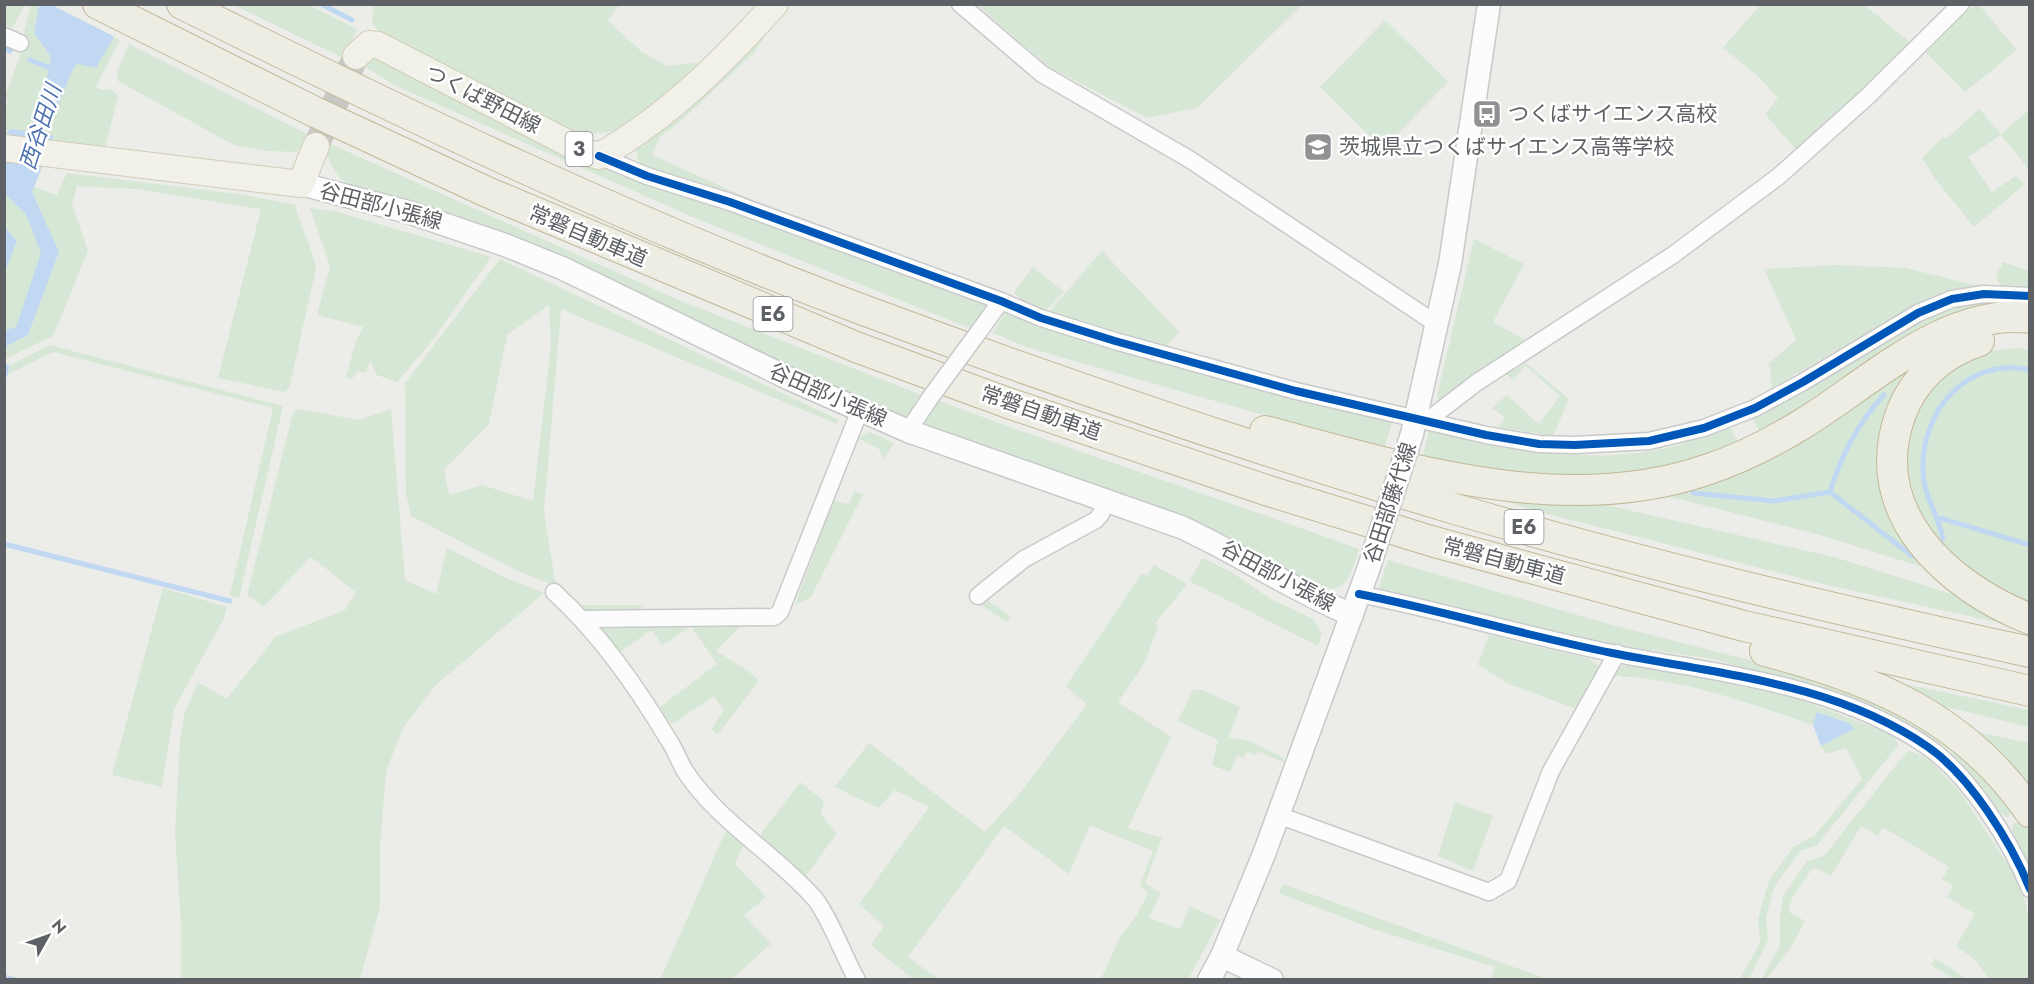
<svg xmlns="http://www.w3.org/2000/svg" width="2034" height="984" font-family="Jost,'Noto Sans JP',sans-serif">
  <rect width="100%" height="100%" fill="#ecece8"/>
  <!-- green -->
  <g fill="#d7e7d6" fill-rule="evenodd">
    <path d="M1761,4l103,1 46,37 -112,110 -33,-38 13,-16 -20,-22 -35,-28z"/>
    <path d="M4,5h21l-12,22h-8z"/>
    <path d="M31,5h8l-5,28 17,24 -10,50 -13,25 -18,-3 -5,6 -1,-28 4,-5 -3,-6 21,-55 -2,-9z"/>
    <path d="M234,5h75l48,24 -12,30z"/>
    <path d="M374,5h245l-11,16 34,31 25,14 39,-4 -42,38 -52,31 -26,4 -41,-12 -163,-86 -10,-15z"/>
    <path d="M977,5h325l-105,103 -50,10 -98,-51z"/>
    <path d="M1974,5h5l38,45 -52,42 -39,-39z"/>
    <path d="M781,11l-27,42 -71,66 -24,19 -7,17 124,56 -118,-37 -19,-10 -3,-13 4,-11z"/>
    <path d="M1385,20l63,62 -65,67 -63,-62z"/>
    <path d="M114,37l6,3 -24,46 4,4 11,-1 7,7 -13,53 -54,-6 -7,-10 25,-60 8,-10 19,5z"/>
    <path d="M129,44l184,93 3,1 -20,14 -29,-1 -33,-6 -116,-64 -1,-9z"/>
    <path d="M377,56l195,99 46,19 88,26 279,102 1,8 -17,18 -274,-110 -299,-132 -32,-20 3,-7z"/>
    <path d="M1979,109l22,25 28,-24 1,61 -29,-36 -33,22 24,35 24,-16 9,8 -51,43 -38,-47 -14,-22 21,-21 3,2z"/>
    <path d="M326,142l355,159 243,95 -15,24c-98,-42 -194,-86 -290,-131 -70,-32 -139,-70 -214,-89 -38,-9 -76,-9 -79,-58z"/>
    <path d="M67,173l179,22 49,10c6,22 17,42 21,64l-27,120 -5,3 -66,-14 43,-169 -125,-20 -59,-3 -5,18 16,47 -35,85 -48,23v-12l23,-12 31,-83 -27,-60 1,-5 24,8z"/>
    <path d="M5,194l21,20 16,39 -26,74 -11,3v-58l12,-31 -12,-14z"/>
    <path d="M310,208l28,4 153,45 -59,84 -35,41 -20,-7 -7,-14 -4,11h-9l-5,7 -6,-2 10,-36 7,-14 -46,-12 13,-49z"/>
    <path d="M1474,239l50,25 -31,58 34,19 -87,60 -3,-5z"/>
    <path d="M1102,251l77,81 -14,15 -118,-33z"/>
    <path d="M500,259l339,161 -2,4 -276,-115 -17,203 11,68 26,25h63l-3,5 -60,1 -30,-27 -33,-13 -107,-55 -5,-22 -1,-111zM549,305l2,41 -18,155 -51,-16 -33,10 -5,-25 45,-46 18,-89z"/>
    <path d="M2003,262l26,9v20l-28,-3 -5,-12z"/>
    <path d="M1833,265l73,3 76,19 -92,32 -118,69 -3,-25 27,-23 -32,-71z"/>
    <path d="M1033,267l31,25 -20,20 -18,-8 -12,-11z"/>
    <path d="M1980,299l36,2 -254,135 -12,-21c75,-42 148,-92 230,-116z"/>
    <path d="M1006,311l32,15 217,62 137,34 -8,27 -355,-101 -36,-15z"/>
    <path d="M50,345l233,61 -44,192 -9,-3 43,-187 -220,-56 -46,23 4,-10z"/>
    <path d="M2019,348l10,2v256l-75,-43 -40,-54 -11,-54 10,-44 30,-38 45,-22z"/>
    <path d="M1927,352l-39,68 50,152 -121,-38 -158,-40z"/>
    <path d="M1526,363l43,36 -16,37 -55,-9 7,-9 -13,-10 15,-13 32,29 21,-28 -34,-30 -13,14 -6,-6z"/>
    <path d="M939,401c139,52 281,97 420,148 -4,12 -8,29 -18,37 -20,15 -95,-41 -116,-51 -10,-5 -20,-9 -30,-14l-274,-98 12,-18h3z"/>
    <path d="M299,409l60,11 32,-11 14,171 31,14 11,-46 59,30 38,15 -108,92 -33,43 -17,43 -6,77v59l-20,72h-179v-54l-6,-92 5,-93 5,-28 13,-30 29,17 48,-62 70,-27 11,-18 -45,-35 -48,50 -16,-12 46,-182z"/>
    <path d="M1729,426l11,20 -22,11 -138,25 -158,-22 7,-29c79,17 169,37 249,14 17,-6 34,-13 51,-19z"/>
    <path d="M870,432l24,11 -10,16 -5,-10 -21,-11z"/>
    <path d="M1467,488l135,16 232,53 144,45 51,27 -202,-44 -295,-75z"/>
    <path d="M854,491l9,3 -52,103 -16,8 38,-104 16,3z"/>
    <path d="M1203,558l28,14 40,27 42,20 9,14 -4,13 -129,-65z"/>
    <path d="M1388,560l224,65 192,49 61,21 73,38 78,77 -9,7 -10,-7 -47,-59 -22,-15 -57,-30 -157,-47 -104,-15 -102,-21 -72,-21 -58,-12z"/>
    <path d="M1154,565l33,19 -32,40 3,2 -14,38 -26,38 53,35 -43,91 34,10 -17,45 16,10 -12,25 31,11 10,-23 30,14 -31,58 -88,1 20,-44 16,-20 11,-22 -8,-7 13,-35 -63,-26 -21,49 -65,-48 -96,131 30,22h-25l-42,-34 13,-19 -25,-22 70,-97 -34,-17 -17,18 -43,-21 34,-44 116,89 34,-38 68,-89 -21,-19 76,-113 6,3z"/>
    <path d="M163,588l64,19 -3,11 -50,91 -12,78 -50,-12z"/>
    <path d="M984,598l28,19 -6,5 -26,-18z"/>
    <path d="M599,626h142l-25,25 31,19 12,11 -42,54 -5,-6 12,-19 -10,-14 -42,28 -16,-14 61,-46 -26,-38 -28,19 -12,-15 -33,24z"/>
    <path d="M1489,635l100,24 11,8 -21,43 -70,-26 -31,-19z"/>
    <path d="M1629,663l87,15 80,20 98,37 4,10 -81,100 -17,6 -26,36 -8,31 2,22 -19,39h-9l20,-36 -2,-24 11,-38 24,-34 21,-11 48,-57 -16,-31 -20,6 -5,-8 33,-17 -36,-17 -5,13c-64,-22 -132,-47 -200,-49l4,-7z"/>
    <path d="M1881,679l148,31v17l-111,-27z"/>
    <path d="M1193,690h9l38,17 -11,30 20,4 35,17 -1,4 -25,-11 -3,4 -8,-3 -3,6 -7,-2 -7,16 -18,-7 6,-25 -40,-19z"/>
    <path d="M1967,730l62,13v50z"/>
    <path d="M1908,750l21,9 32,34 61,93 7,36v57h-40l-14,-19 -19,-14 19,-32 -28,-17 6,-11 -11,-7 7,-12 -66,-40 -5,9 -17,-10 -30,50 -15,-8 -4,1 -20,29 -3,14 16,9 -15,28 -24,30 -5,1 19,-35v-28l3,-21 24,-35 17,-5z"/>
    <path d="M800,782l24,19 -3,14 16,18 -33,45 -47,-39z"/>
    <path d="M1455,802l38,14 -20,55 -35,-15z"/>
    <path d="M2024,820l5,10v34l-17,-32 1,-7z"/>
    <path d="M727,828l17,16 -9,20 31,33 -22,18 27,29 -39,35 -72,1z"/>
    <path d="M1283,884l264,95h-56l4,-12 -119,-37 -97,-37z"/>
    <path d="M1935,958l32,21h-13l-23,-14z"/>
  </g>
  <!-- water -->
  <g fill="#c0d8f2">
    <path d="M39,5h89l-14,32 -18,31 -19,-4c-11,13 -11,30 -21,43 -6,8 -9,15 -12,26l10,3 -22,56 27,60 -31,83 -23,12v-17l11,-3 25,-74 -15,-39 -21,-20v-59l5,-6 18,2 13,-24 10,-50 -17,-24z"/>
    <path d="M5,227l12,14 -12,31z"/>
    <path d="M1817,712l34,12 3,5 -33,17 -8,-21z"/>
  </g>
  <!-- pier -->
  <path fill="#ecece8" d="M131,4l-14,34 -65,-33z"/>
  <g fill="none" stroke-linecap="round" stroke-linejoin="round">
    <!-- stream -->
    <g stroke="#c0d8f2" stroke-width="5">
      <path d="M321,4l31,16"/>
      <path d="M4,48l6,3"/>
      <path d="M30,60l23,9"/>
      <path d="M4,377l3,-10"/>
      <path d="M1830,492c11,-37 28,-69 54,-97"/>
      <path d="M1830,492l82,64"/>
      <path d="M1693,493l81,8 56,-9"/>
      <path d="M1940,518l90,27"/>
      <path d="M1943,539c-4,-24 -20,-43 -20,-69 -2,-60 45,-114 107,-100"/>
      <path d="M4,544l226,57"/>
      <path d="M4,977l11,3"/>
    </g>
    <!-- primary-tunnel -->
    <path stroke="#c8c9c7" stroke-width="26" stroke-dasharray="26 13" stroke-linecap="butt" d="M316,146l40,-90"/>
    <!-- street casing -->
    <g stroke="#c9cac9" stroke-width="19">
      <g id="street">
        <path d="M960,4l82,70 147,85 249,166"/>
        <path d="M4,36l16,7"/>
        <path d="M599,156l48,20 83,26 271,99 40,17 74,23 181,50 190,44 53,9 36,1 74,-4 55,-13 51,-20 48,-26 115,-69 34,-14 32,-5 46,2"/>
        <path d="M980,330l21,-29"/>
        <path d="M1428,420l48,-37 197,-128 106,-79 88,-79 94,-93"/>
        <path d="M908,431l22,-33"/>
        <path d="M554,592c46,42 82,94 114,147 7,10 11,22 17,32 34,52 90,82 130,128 13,15 30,60 42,81"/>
        <path d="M1359,594c85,17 168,42 253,59 106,21 224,30 316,94 42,29 83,95 102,142"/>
        <path d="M978,596l46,-37 72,-39 5,-6 4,-13"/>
        <path d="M583,619l191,-2 6,-5 80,-202"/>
        <path d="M1278,815l211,77 19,-11 43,-110 66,-118"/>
      </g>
    </g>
    <!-- secondary casing -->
    <g stroke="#c7c8c8" stroke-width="25">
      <g id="secondary">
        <path d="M301,184l107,28 97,33 57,23 230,112 116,51 273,96c59,27 111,63 171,88"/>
        <path d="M1412,434l38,-170 39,-260"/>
        <path d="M1222,956l50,24"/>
        <path d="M1209,980l13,-24 42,-102 104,-284"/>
      </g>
    </g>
    <!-- primary casing -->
    <g stroke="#d1cdb8" stroke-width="28">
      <g id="primary">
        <path d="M356,56l13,-12 9,1 207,107 14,4c68,-38 124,-94 176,-152"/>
        <path d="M4,148l297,36 15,-38"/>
      </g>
    </g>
    <!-- highway casing -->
    <g stroke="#c1b898" stroke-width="32">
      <g id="highway">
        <path d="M98,4l217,108 172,80 369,155 152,56 261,88 162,50 313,85 286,65"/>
        <path d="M182,4c224,111 451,220 684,307 194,72 391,139 589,198 190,56 382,101 575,143"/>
        <path d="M1979,341c-37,12 -66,38 -79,75 -34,97 47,170 130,203"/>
        <path d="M1265,431c140,37 298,88 441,39 34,-11 67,-28 98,-47 65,-40 143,-116 226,-105"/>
        <path d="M1765,651c108,28 200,66 265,161"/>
      </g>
    </g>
    <!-- street -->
    <use href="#street" stroke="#fcfcfc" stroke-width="16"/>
    <!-- secondary -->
    <use href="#secondary" stroke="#fcfcfc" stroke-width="22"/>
    <!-- primary -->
    <use href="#primary" stroke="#f2f1e9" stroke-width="26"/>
    <!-- highway -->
    <use href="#highway" stroke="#eeede3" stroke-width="30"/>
    <!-- street-bridge casing -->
    <g stroke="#c9cac9" stroke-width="19" stroke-linecap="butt">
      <path id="street-bridge" d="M930,398l50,-68"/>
    </g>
    <!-- secondary-bridge casing -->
    <g stroke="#c7c8c8" stroke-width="25" stroke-linecap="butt">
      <path id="secondary-bridge" d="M1368,570l44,-136"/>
    </g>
    <!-- street-bridge -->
    <use href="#street-bridge" stroke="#fcfcfc" stroke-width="16"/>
    <!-- secondary-bridge -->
    <use href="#secondary-bridge" stroke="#fcfcfc" stroke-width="22"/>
    <!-- cycleway casing -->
    <g stroke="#fff" stroke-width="11">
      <g id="cycleway">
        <path d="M599,156l48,20 83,26 271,99 40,17 74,23 181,50 190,44 53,9 36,1 74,-4 55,-13 51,-20 48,-26 115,-69 34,-14 32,-5 46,2"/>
        <path d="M1359,594c85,17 168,42 253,59 106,21 224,30 316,94 42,29 83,95 102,142"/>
      </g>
    </g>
    <!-- cycleway -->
    <use href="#cycleway" stroke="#0057b8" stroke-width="8"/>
  </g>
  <!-- icons -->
  <defs>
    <g id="bus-square" transform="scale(1.5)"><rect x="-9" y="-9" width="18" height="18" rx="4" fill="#8f9192" stroke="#fff"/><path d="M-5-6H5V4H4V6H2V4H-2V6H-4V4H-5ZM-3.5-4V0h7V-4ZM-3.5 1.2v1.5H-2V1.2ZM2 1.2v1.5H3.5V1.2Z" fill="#fff"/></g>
    <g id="school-square" transform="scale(1.5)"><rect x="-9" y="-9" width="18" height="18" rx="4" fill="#8f9192" stroke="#fff"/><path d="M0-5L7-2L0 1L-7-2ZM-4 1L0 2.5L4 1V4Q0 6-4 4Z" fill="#fff"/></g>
  </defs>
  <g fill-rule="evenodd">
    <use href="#bus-square" x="1487" y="114"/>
    <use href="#school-square" x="1318" y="147"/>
  </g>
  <g text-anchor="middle" stroke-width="5" stroke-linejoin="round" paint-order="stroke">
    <!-- shield labels -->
    <g fill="#fff" stroke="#8e9092" stroke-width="1.5">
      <rect x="565.5" y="132" width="27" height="34" rx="4.5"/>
      <rect x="753.5" y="297" width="39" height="34" rx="4.5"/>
      <rect x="1504.5" y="510" width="39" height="34" rx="4.5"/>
    </g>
    <g font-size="20" font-weight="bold" fill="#5d6064">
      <text x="579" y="156">3</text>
      <text x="773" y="321">E6</text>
      <text x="1524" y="534">E6</text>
    </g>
    <!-- street labels -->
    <g font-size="21" fill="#5d6064" stroke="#fff">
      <text transform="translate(483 99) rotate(27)" y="7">つくば野田線</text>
      <text transform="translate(381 206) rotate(15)" y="7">谷田部小張線</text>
      <text transform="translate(588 236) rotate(23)" y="7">常磐自動車道</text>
      <text transform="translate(828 395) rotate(24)" y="7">谷田部小張線</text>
      <text transform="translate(1041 413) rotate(19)" y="7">常磐自動車道</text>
      <text transform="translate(1390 503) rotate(-72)" y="7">谷田部藤代線</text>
      <text transform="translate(1504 561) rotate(15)" y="7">常磐自動車道</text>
      <text transform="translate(1278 576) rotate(28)" y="7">谷田部小張線</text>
    </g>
    <!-- poi labels -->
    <g font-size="21" fill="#5d6064" stroke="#fff" text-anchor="start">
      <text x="1508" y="121">つくばサイエンス高校</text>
      <text x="1339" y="154">茨城県立つくばサイエンス高等学校</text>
    </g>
    <!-- water labels -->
    <g font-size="22" font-style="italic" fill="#4f74b0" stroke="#fff">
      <text transform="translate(40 127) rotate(-72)" y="8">西谷田川</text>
    </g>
  </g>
  <!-- border -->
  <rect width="2034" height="984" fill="none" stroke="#5d6064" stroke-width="12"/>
  <!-- north arrow -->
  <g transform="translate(48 936) rotate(50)" stroke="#ffffff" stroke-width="4.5" paint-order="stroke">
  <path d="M0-4.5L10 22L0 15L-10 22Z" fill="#5d6064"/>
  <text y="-9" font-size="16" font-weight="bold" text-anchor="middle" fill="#5d6064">N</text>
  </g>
</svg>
